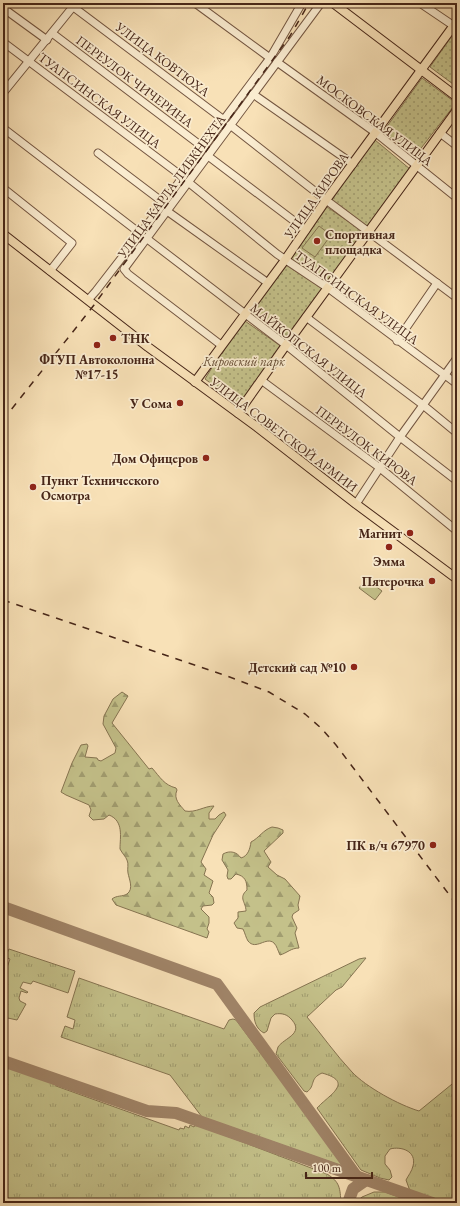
<svg xmlns="http://www.w3.org/2000/svg" width="460" height="1206" font-family="'EB Garamond',serif">
  <defs>
    <pattern id="grass-tufts" width="24" height="20" patternUnits="userSpaceOnUse"><rect width="24" height="20" fill="#c4c18a"/><path d="M3 7l-1-3M5 7V3M7 7l1-3M15 17l-1-3M17 17v-4M19 17l1-3" fill="none" stroke="#a19d70"/></pattern>
    <pattern id="forest-firs" width="22" height="20" patternUnits="userSpaceOnUse"><rect width="22" height="20" fill="#c4c18a"/><path d="M5 1l3.5 6h-7zM16 11l3.5 6h-7z" fill="#a19d70"/></pattern>
    <pattern id="park-dots" width="8" height="8" patternUnits="userSpaceOnUse"><rect width="8" height="8" fill="#c4c18a"/><path d="M2 2h.1M6 6h.1" fill="none" stroke="#a19d70" stroke-width="1.8" stroke-linecap="round"/></pattern>
  </defs>
  <rect width="100%" height="100%" fill="#f8e1b7"/>
  <filter id="stains"><feTurbulence type="fractalNoise" baseFrequency=".005" numOctaves="4"/><feColorMatrix values="0 0 0 0 .2 0 0 0 0 .09 0 0 0 0 .02 0 0 0 .5 -.17"/></filter>
  <radialGradient id="worn" r=".72"><stop offset=".6" stop-color="#630" stop-opacity="0"/><stop offset="1" stop-color="#630" stop-opacity=".3"/></radialGradient>
  <!-- grass -->
  <g fill="url(#grass-tufts)" stroke="#867451">
    <path d="M9,949l66,22 -7,22 -35,-12 -2,3 -8,-2 -3,6 8,4 -1,1 -6,-2 -2,7 1,3 6,3 -9,16 -14,-3v-38l7,-20 -5,-2z"/>
    <path d="M364,958h2l-24,29 -6,3 -29,27c15,18 29,38 45,55 14,15 47,33 67,39l38,-31v123h-9l-38,-12 -4,-11c2,-4 6,-9 7,-14 4,-15 -12,-20 -23,-17l-5,7v8l5,6 2,7 -3,3 -9,-2 -19,-8 -44,-62c12,-13 38,-26 5,-35 -13,6 -6,12 -15,19l-3,-1 -28,-37c1,-2 1,-5 2,-7 6,-9 26,-13 14,-27 -5,-6 -10,-7 -17,-6l-4,4 -4,13 -3,2c-8,-4 -10,-12 -10,-20l6,-6 99,-48z"/>
    <path d="M79,978l145,51 5,-9 4,-1 3,1 107,144 -1,2 -140,-49 -32,-42 -109,-38 4,-11 8,3 2,-9 -8,-3z"/>
    <path d="M3,1064l54,19 -1,3 123,44 1,-2 4,1 1,-3 4,2 1,-3 4,2 1,-3 132,50c13,8 13,14 14,29h-338z"/>
    <path d="M374,1192h11l30,11h-60l7,-6z"/>
  </g>
  <!-- forest -->
  <g fill="url(#forest-firs)" stroke="#867451">
    <path d="M122,692l6,4 -16,27 37,46 3,-1c8,9 12,17 24,20l1,2c-4,9 3,15 8,21 11,2 19,-5 29,-5l-5,7v6h6l4,-4 5,-3 2,3 -13,20 -12,27 5,7 -2,6 9,6 -4,12 4,4 1,6 -2,2 -9,1 -2,3 8,8v6l-2,6 2,3 -2,6 -91,-33 -4,-6c5,-4 10,-2 15,-5 7,-5 2,-15 1,-21 -1,-4 1,-9 -1,-13 -1,-3 -5,-7 -7,-11 0,-12 4,-28 -11,-34l-5,4 -11,1 -4,-4 2,-6 -2,-5 -23,-10 -5,-3 11,-29 9,-18 6,-1 1,2 -3,11 12,1 1,2 3,1 14,-8 1,-5 -13,-24 1,-8 9,-17z"/>
    <path d="M272,827l6,1 5,2v3l-19,18 7,11 -3,5 9,8 8,4 15,17 -2,9 1,5 -6,4 -1,3 5,11 -2,5 4,15c-8,0 -12,5 -19,7 -2,-4 -3,-9 -6,-12 -8,-7 -18,8 -26,-2 -2,-3 -3,-8 -5,-12l-6,-1 -3,-5 4,-5v-6l8,-1c0,-9 -8,-13 1,-21 0,-9 -2,-14 -11,-16l-5,5h-3l-1,-3 1,-6 -6,-10 1,-6c7,-4 14,-2 18,4 7,-2 9,-9 10,-16 8,-4 12,-12 21,-15z"/>
  </g>
  <!-- park -->
  <g fill="url(#park-dots)" stroke="#867451">
    <path d="M457,29v58l-27,-20z"/>
    <path d="M422,78l34,25 -41,53 -32,-24z"/>
    <path d="M375,140l35,29 -42,59 -37,-28z"/>
    <path d="M327,207l37,25 -37,53 -36,-26z"/>
    <path d="M286,265l37,24 -38,52 -35,-26z"/>
    <path d="M245,321l37,26 -38,52 -5,3h-3l-31,-23 16,-26 1,1 5,-9z"/>
  </g>
  <!-- pitch -->
  <g fill="#c4c18a" stroke="#867451">
    <path d="M319,226l12,9 -16,22 -13,-9z"/>
    <path d="M366,579l16,12 -7,9 -16,-12z"/>
  </g>
  <g fill="none" stroke-linecap="round" stroke-linejoin="round">
    <!-- taxiway -->
    <g stroke="#a08468" stroke-width="12">
      <path d="M3,907l214,77 140,193"/>
      <path d="M3,1061l144,50 29,2 256,90"/>
      <path d="M348,1203l5,-14 13,-9"/>
    </g>
    <!-- minor casing -->
    <g stroke="#735540" stroke-width="9">
      <g id="minor">
        <path d="M68,3l156,117"/>
        <path d="M195,3l75,55"/>
        <path d="M420,3l34,23"/>
        <path d="M3,8l44,32"/>
        <path d="M52,33l152,115"/>
        <path d="M3,42l180,135"/>
        <path d="M277,62l99,71 81,65"/>
        <path d="M3,93l73,-90"/>
        <path d="M253,94l100,70"/>
        <path d="M230,125l96,75 131,98"/>
        <path d="M3,128l138,106"/>
        <path d="M440,133l17,13"/>
        <path d="M98,153l66,50"/>
        <path d="M208,156l98,74"/>
        <path d="M188,182l89,72 51,34 129,96"/>
        <path d="M3,188l69,55 -22,28"/>
        <path d="M167,211l101,72"/>
        <path d="M146,238l140,107 114,92 57,44"/>
        <path d="M88,300l8,-9 68,-88 55,-77 51,-68 32,-55"/>
        <path d="M306,317l117,88 34,28"/>
        <path d="M397,341l40,-58"/>
        <path d="M221,345l-93,-71 -4,-5 197,-266"/>
        <path d="M261,380l119,88 77,63"/>
        <path d="M356,504l44,-67 57,-79"/>
      </g>
    </g>
    <!-- major casing -->
    <g stroke="#472618" stroke-width="10">
      <g id="major">
        <path d="M333,3l124,94"/>
        <path d="M3,234l145,113 109,80 99,77 101,75"/>
        <path d="M195,382l90,-122 41,-60 131,-179"/>
        <path d="M238,413l48,-68 171,-235"/>
      </g>
    </g>
    <!-- minor -->
    <use href="#minor" stroke="#faecd0" stroke-width="7"/>
    <!-- major -->
    <use href="#major" stroke="#f8e1b7" stroke-width="8"/>
    <!-- rail -->
    <g stroke="#472618" stroke-width="1.5" stroke-dasharray="7 7" stroke-linecap="butt">
      <path d="M3,420l91,-115 196,-269 19,-33"/>
      <path d="M3,600l224,76 42,16 36,22 16,14 15,17 121,160"/>
    </g>
  </g>
  <!-- markers -->
  <g fill="#8f2418" stroke="#faecd0" stroke-width="1.5">
    <circle cx="317" cy="241" r="4"/>
    <circle cx="113" cy="338" r="4"/>
    <circle cx="97" cy="345" r="4"/>
    <circle cx="180" cy="403" r="4"/>
    <circle cx="206" cy="458" r="4"/>
    <circle cx="33" cy="487" r="4"/>
    <circle cx="410" cy="533" r="4"/>
    <circle cx="389" cy="547" r="4"/>
    <circle cx="432" cy="581" r="4"/>
    <circle cx="354" cy="667" r="4"/>
    <circle cx="433" cy="845" r="4"/>
  </g>
  <g text-anchor="middle" stroke-width="3.5" stroke-linejoin="round" paint-order="stroke">
    <!-- street labels -->
    <g font-size="13" fill="#472618" stroke="#faecd0">
      <text transform="translate(163 59) rotate(37)" y="5">УЛИЦА КОВТЮХА</text>
      <text transform="translate(135 81) rotate(37)" y="5">ПЕРЕУЛОК ЧИЧЕРИНА</text>
      <text transform="translate(100 100) rotate(37)" y="5">ТУАПСИНСКАЯ УЛИЦА</text>
      <text transform="translate(375 120) rotate(37)" y="5">МОСКОВСКАЯ УЛИЦА</text>
      <text transform="translate(171 186) rotate(-54)" y="5">УЛИЦА КАРЛА ЛИБКНЕХТА</text>
      <text transform="translate(316 195) rotate(-55)" y="5">УЛИЦА КИРОВА</text>
      <text transform="translate(357 297) rotate(36)" y="5">ТУАПСИНСКАЯ УЛИЦА</text>
      <text transform="translate(309 350) rotate(38)" y="5">МАЙКОПСКАЯ УЛИЦА</text>
      <text transform="translate(284 434) rotate(37)" y="5">УЛИЦА СОВЕТСКОЙ АРМИИ</text>
      <text transform="translate(367 445) rotate(37)" y="5">ПЕРЕУЛОК КИРОВА</text>
    </g>
    <!-- poi labels -->
    <g font-size="13" font-weight="bold" fill="#472618" stroke="#faecd0" text-anchor="end">
      <text x="325" y="239" text-anchor="start">Спортивная<tspan x="325" dy="15">площадка</tspan></text>
      <text x="121" y="343" text-anchor="start">ТНК</text>
      <text x="97" y="364" text-anchor="middle">ФГУП Автоколонна<tspan x="97" dy="15">№17-15</tspan></text>
      <text x="172" y="408">У Сома</text>
      <text x="198" y="463">Дом Офицеров</text>
      <text x="41" y="485" text-anchor="start">Пункт Технического<tspan x="41" dy="15">Осмотра</tspan></text>
      <text x="402" y="538">Магнит</text>
      <text x="389" y="566" text-anchor="middle">Эмма</text>
      <text x="424" y="586">Пятерочка</text>
      <text x="346" y="672">Детский сад №10</text>
      <text x="425" y="850">ПК в/ч 67970</text>
    </g>
    <!-- park labels -->
    <g font-size="13" font-style="italic" fill="#664d34" stroke="#faecd0">
      <text x="244" y="366">Кировский парк</text>
    </g>
  </g>
  <!-- margin -->
  <rect width="460" height="1206" fill="none" stroke="#f8e1b7" stroke-width="16"/>
  <rect x="4" y="4" width="452" height="1198" fill="none" stroke="#472618" stroke-width="2"/>
  <rect x="8" y="8" width="444" height="1190" fill="none" stroke="#472618"/>
  <!-- scale -->
  <path d="M306 1172v6h66v-6" fill="none" stroke="#472618" stroke-width="2"/>
  <text x="312" y="1172" font-size="12" fill="#472618" stroke="#faecd0" stroke-width="3" paint-order="stroke">100 m</text>
  <rect width="100%" height="100%" filter="url(#stains)"/>
  <rect width="100%" height="100%" fill="url(#worn)"/>
</svg>
